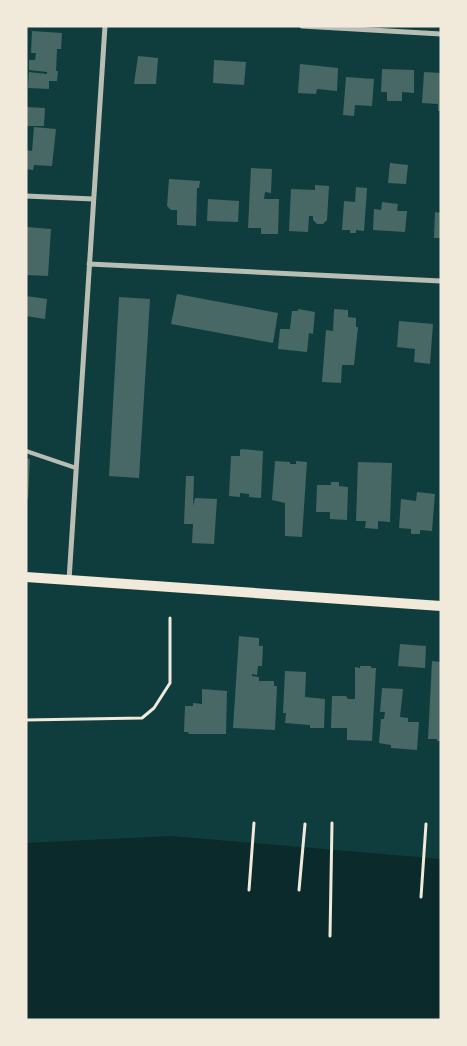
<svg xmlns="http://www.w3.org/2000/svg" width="467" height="1046" font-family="Arial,sans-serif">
  <rect width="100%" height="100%" fill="#0f3d3e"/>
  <!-- water -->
  <path fill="#0a2a2b" d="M171,836l270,23v161h-415v-177z"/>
  <!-- building -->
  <g fill="#486865">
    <path d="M32,31l30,2 -1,16h-4l-1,22h2l-1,10h-8v8l-21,-1 1,-16 18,2v-2l-18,-2v-10h6l1,-7h-5z"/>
    <path d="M138,56l20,2 -2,26h-22z"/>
    <path d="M214,60l32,2 -2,23 -31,-2z"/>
    <path d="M300,64l38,4 -1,23 -20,-2 -1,5 -18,-1z"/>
    <path d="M382,69l32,1v23l-12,-1v9h-15v-9h-6z"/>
    <path d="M424,72l17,1v38h-3v-7l-16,-1z"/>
    <path d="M346,77l28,2 -2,27 -17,-1 -1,11 -11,-1z"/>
    <path d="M26,107l19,1 -1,18h-18z"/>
    <path d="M34,127l22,2 -4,37 -18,-1 -1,5 -7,-1v-19l6,1z"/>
    <path d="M390,163l18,2 -2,19 -18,-1z"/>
    <path d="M251,168l21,1 -1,24 -6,-1 -1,7h15l-1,35h-17v-6h-13z"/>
    <path d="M169,179l31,2 -1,7h-2l-1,38 -19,-1v-15h-6l-4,-4z"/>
    <path d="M315,185l14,1 -2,34 -4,4h-6l-4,-4v-4h-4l-1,16 -19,-1 2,-42 24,1z"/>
    <path d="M356,187l11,1 -3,43 -8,-1v3h-6v-3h-8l2,-29 11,1z"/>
    <path d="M208,199l31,2 -1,21 -31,-1z"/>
    <path d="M382,202l16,2 -1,7h10l-2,21 -32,-2 1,-21 7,1z"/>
    <path d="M435,212l6,1v25h-7z"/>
    <path d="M27,227l24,2 -3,47 -22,-1z"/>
    <path d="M177,294l101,19 -5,30 -102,-19z"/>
    <path d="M26,296l21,3 -2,20 -19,-3z"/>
    <path d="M119,297l31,2 -11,179 -30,-2z"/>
    <path d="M298,309l17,3 -2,22 -4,-1 -2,19 -29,-3 2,-20h10l2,-18h6z"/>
    <path d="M334,309l14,1v7l8,1v9h2l-4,38h-12l-1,18 -19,-1 4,-52 7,1z"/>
    <path d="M399,321l34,3 -3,40 -16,-2 1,-13 -18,-2z"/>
    <path d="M242,449l21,2 -2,47 -12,-1v-3l-9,-1v4l-11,-1 2,-40h9v-6z"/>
    <path d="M26,458l4,1 -2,40h-2z"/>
    <path d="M275,461l15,1v2h6v-3l11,1 -5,75 -17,-1v-33l-13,-3z"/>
    <path d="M358,462l34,1 -2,59 -12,-1v8l-13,-1 1,-7h-10z"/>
    <path d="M186,476h8l-1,30 2,-8 22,1 -3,45 -22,-1 1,-19h-9z"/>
    <path d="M331,482h8v4l9,1 -1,33 -17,-1v-7h-14l1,-27h14z"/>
    <path d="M417,492l18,2 -3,37 -12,-1v4h-9v-5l-12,-1 2,-29 15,2z"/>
    <path d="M239,636l20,2v8h4l-1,20h-4l-1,9 -5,-1v2l7,1v4h15v5h3l-2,44 -42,-2z"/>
    <path d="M400,644l26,2 -1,22 -27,-2z"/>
    <path d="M432,661l9,1v79h-4v-2h-9z"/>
    <path d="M360,666h11v2h5l-4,73 -25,-1v-12h-16l1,-32h14l2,3h7v-32l5,1z"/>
    <path d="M285,671l21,1 -1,25 20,2 -1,29h-14v-3l-25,-2 1,-10h-3z"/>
    <path d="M382,688l21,1 -3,28 8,1v4h11l-2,28 -26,-2v-3l-12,-2 2,-24h3l1,-7h-5z"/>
    <path d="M202,689l25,2 -1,43h-37l-1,-2h-4l1,-26h8v-3l9,1z"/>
  </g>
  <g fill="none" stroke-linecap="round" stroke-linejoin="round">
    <!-- path -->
    <g stroke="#f1e9da" stroke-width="3">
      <path d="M26,720l116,-2 12,-10 16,-25v-65"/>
      <path d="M249,890l5,-67"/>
      <path d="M299,890l6,-66"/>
      <path d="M421,897l5,-73"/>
      <path d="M330,936l2,-113"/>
    </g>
    <!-- service -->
    <path stroke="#b8beb3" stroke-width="4" d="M26,451l50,17"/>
    <!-- minor -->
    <g stroke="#b8beb3" stroke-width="5">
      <path d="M302,26l139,8"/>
      <path d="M26,196l67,3"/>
      <path d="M89,264l352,17"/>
      <path d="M69,580l36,-554"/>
    </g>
    <!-- secondary -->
    <path stroke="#f1e9da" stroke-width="10" d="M26,577l415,29"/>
  </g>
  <!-- border -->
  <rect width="467" height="1046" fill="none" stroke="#f1e9da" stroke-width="55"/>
</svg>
